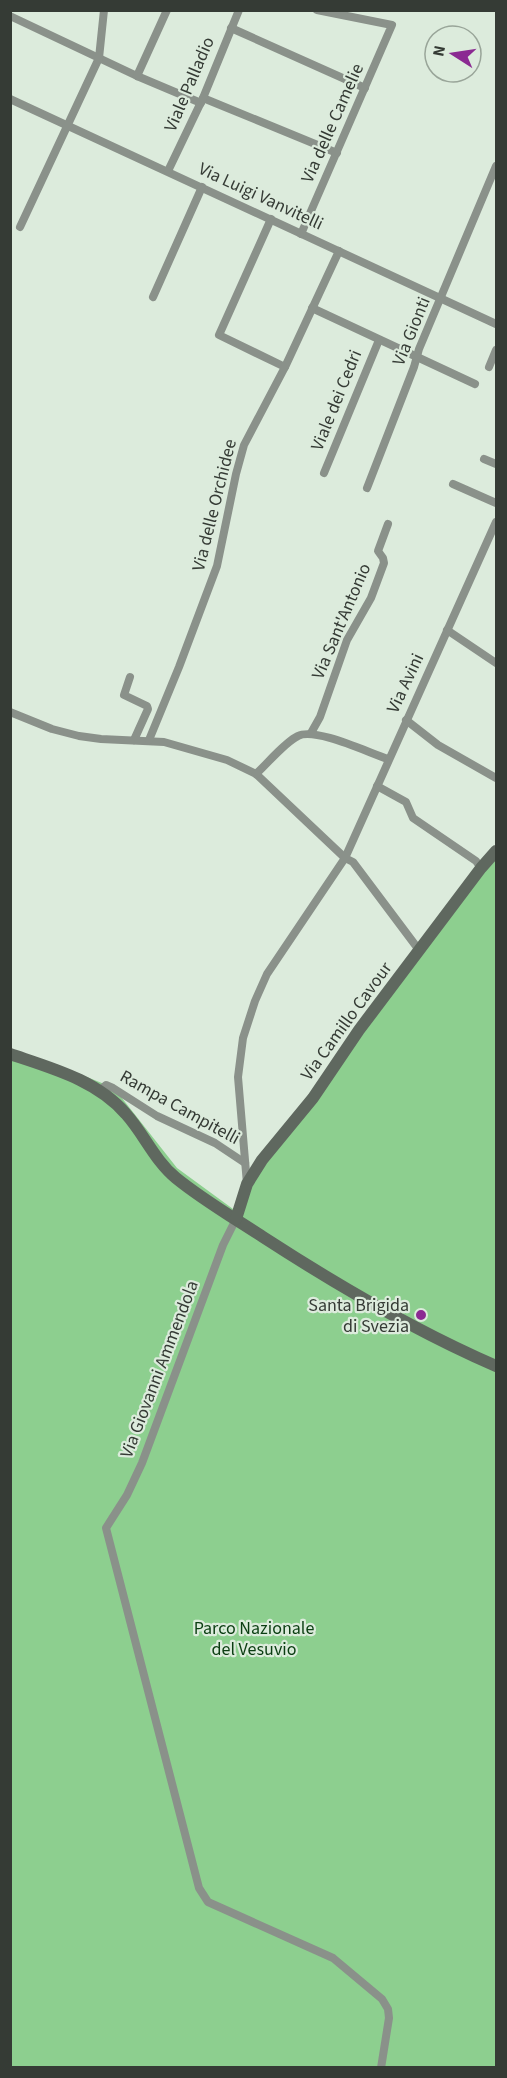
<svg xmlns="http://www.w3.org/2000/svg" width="507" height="2078" font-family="'Source Sans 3',sans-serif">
  <rect width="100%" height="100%" fill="#dcebdc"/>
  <!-- green -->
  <path fill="#8dcf8f" d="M496,849v1218l-485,1v-1019l44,15 59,24 63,80 56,41z"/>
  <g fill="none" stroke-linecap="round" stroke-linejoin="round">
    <!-- street -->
    <g stroke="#8a918a" stroke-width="8">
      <path d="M10,16l127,60 64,27"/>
      <path d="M231,28l134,60"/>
      <path d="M137,76l30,-66"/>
      <path d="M203,98l134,55"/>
      <path d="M10,99l486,225"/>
      <path d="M168,171l35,-73 36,-88"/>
      <path d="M271,219l-52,116 66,32"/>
      <path d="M20,227l79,-169 5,-48"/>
      <path d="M301,234l91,-209 -75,-15"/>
      <path d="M153,297l49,-110"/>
      <path d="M312,308l163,76"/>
      <path d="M489,367l7,-17"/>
      <path d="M484,459l12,5"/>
      <path d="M324,473l55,-133"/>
      <path d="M453,484l43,19"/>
      <path d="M367,488l47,-121 5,-18 77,-183"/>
      <path d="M447,630l49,33"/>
      <path d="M130,677l-6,18 23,11 1,3 -14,31"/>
      <path d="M10,712l42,17 27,7 22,3 63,3 63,18 29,14 89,84 8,4 66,88"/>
      <path d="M406,720l32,25 58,33"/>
      <path d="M311,733l9,-16 27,-77 24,-42 13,-35 -1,-5 -5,-7 10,-27"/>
      <path d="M149,740l30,-73 38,-101 19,-92 8,-29 41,-78 54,-116"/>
      <path d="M256,774c12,-11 29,-32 42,-38 17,-9 71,17 90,23"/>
      <path d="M377,786l29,16 7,16 63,43 5,7"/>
      <path d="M99,1091l7,-6 7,3 44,28 58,27 30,20"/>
      <path d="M247,1184l-9,-107 5,-39 12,-37 12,-27 78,-116 151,-336"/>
      <path d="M236,1219l-13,26 -81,218 -15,32 -21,33 93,360 9,14 125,56 49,41 6,10 1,9 -8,50"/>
    </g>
    <!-- secondary -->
    <g stroke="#5f685f" stroke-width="12">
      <path d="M10,1054c41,14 87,26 116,60 18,20 29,47 50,64 27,22 58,40 87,59 74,48 152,94 233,129"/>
      <path d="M236,1219l11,-35 15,-24 51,-62 46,-68 122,-162 15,-17"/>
    </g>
  </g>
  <!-- markers -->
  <circle fill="#8b2a92" stroke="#dcebdc" stroke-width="2" cx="421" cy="1315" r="6"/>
  <g text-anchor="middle" stroke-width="4.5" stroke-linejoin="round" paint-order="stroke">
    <!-- street labels -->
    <g font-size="18" fill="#353b35" stroke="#dcebdc">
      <text transform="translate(189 84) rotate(-67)" y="6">Viale Palladio</text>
      <text transform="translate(332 123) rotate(-66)" y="6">Via delle Camelie</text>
      <text transform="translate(261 196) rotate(25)" y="6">Via Luigi Vanvitelli</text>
      <text transform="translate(411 331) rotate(-68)" y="6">Via Gionti</text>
      <text transform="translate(336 400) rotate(-68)" y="6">Viale dei Cedri</text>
      <text transform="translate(214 505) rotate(-76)" y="6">Via delle Orchidee</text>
      <text transform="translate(341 621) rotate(-67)" y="6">Via Sant'Antonio</text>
      <text transform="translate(405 683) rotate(-65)" y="6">Via Avini</text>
      <text transform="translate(346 1021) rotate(-54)" y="6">Via Camillo Cavour</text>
      <text transform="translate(180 1107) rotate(29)" y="6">Rampa Campitelli</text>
      <text transform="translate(159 1369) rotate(-69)" y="6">Via Giovanni Ammendola</text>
    </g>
    <!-- poi labels -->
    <g font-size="18" fill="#353b35" stroke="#dcebdc" text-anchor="end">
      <text x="409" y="1311">Santa Brigida<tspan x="409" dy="21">di Svezia</tspan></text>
    </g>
    <!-- park labels -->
    <g font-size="18" fill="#0b3e12" stroke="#dcebdc">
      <text x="254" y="1634">Parco Nazionale<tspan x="254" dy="21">del Vesuvio</tspan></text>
    </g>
  </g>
  <!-- border -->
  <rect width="507" height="2078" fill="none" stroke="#353b35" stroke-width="24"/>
  <!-- north arrow -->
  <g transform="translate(453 54) rotate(282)"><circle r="28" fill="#dcebdc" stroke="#99a599" stroke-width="1.5"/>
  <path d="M0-4.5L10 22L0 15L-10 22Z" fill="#8b2a92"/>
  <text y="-9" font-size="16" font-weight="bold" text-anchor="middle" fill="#353b35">N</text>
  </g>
</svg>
